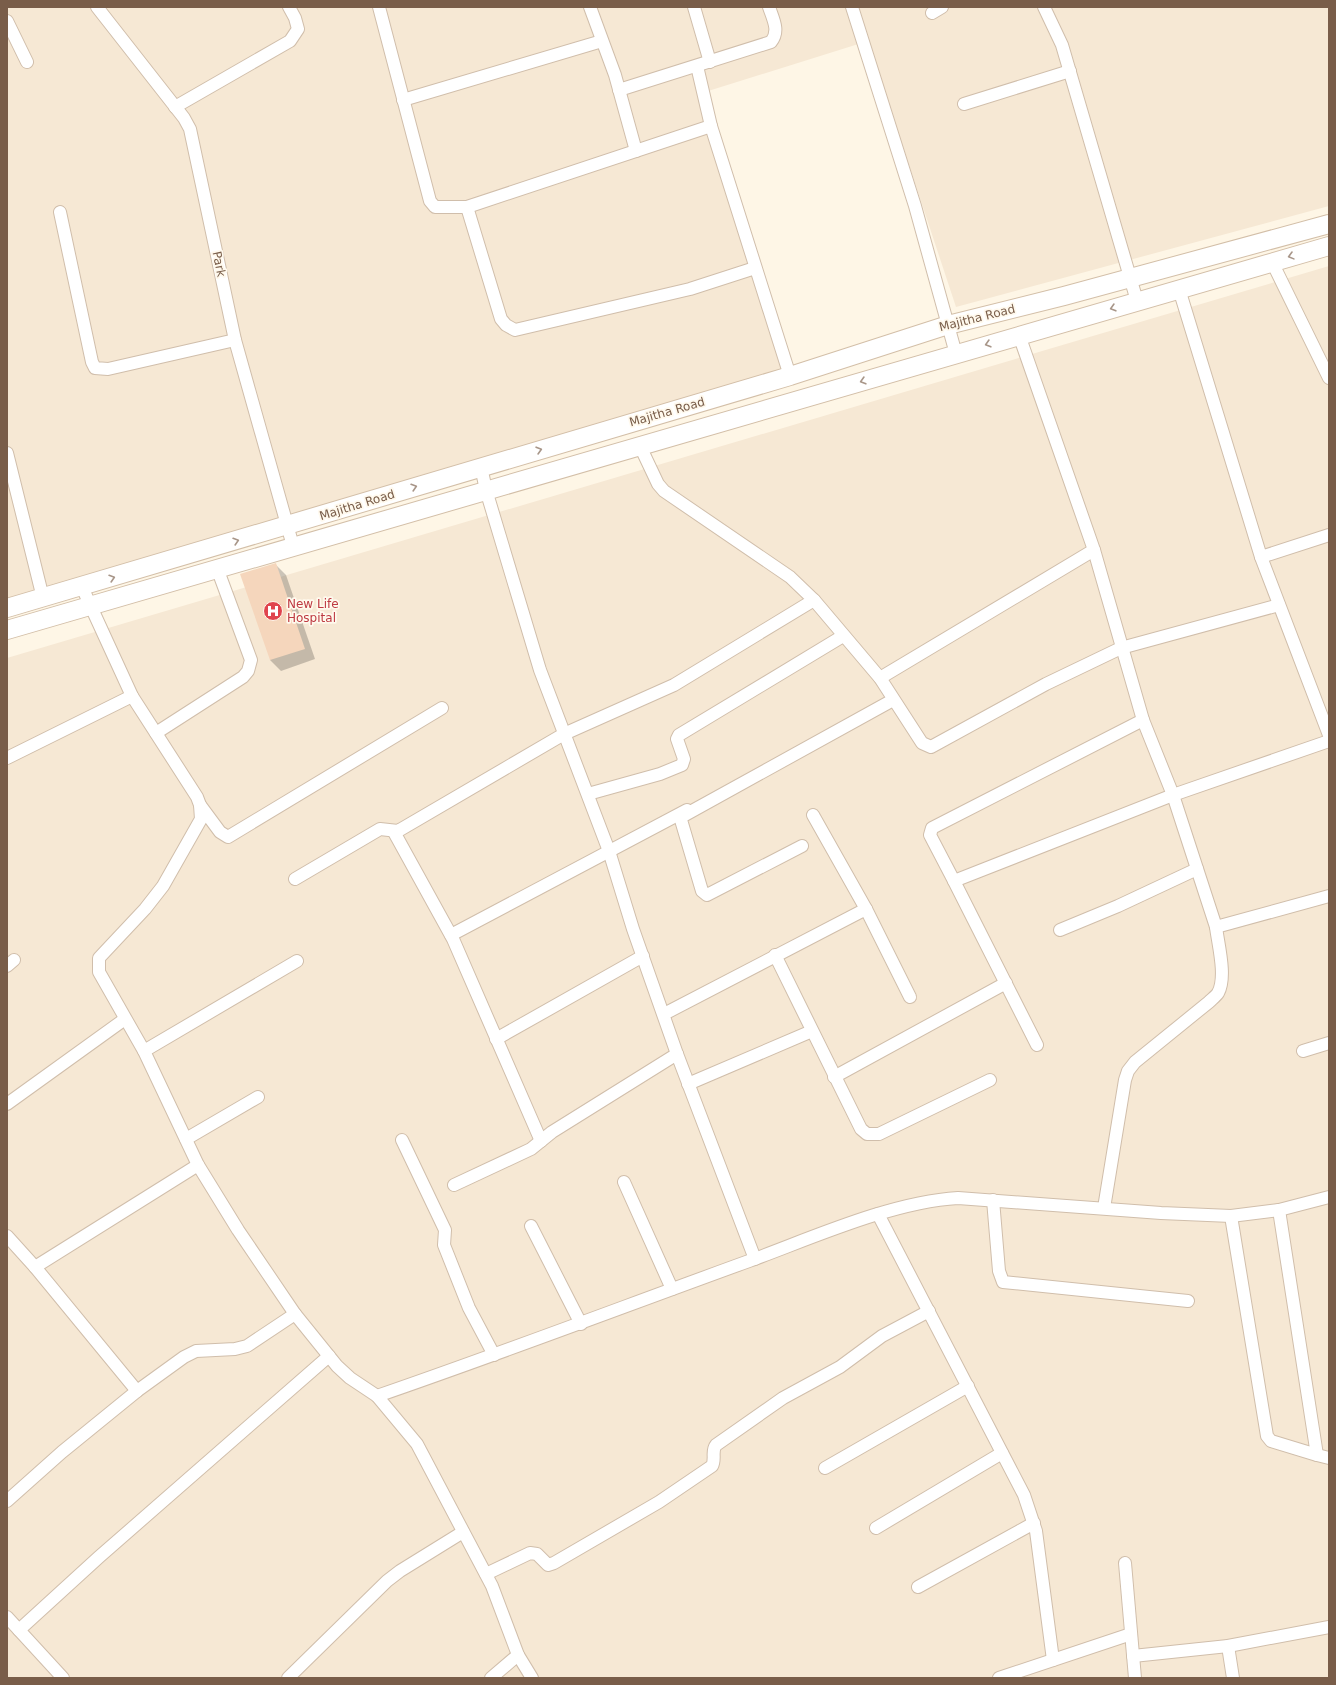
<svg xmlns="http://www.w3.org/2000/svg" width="1336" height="1685" font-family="'DejaVu Sans',sans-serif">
  <rect width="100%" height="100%" fill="#fef6e6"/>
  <!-- residential -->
  <g fill="#f6e8d4">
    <path d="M7,7h1322v199l-373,101 -88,-266 -163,51 85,276 -783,231z"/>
    <path d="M1329,266v1412h-1322v-1020z"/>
  </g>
  <!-- shadow -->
  <path fill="#0003" d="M275,564l11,11 29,84 -34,12 -11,-11z"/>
  <!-- building -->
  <path fill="#f5d6bc" d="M276,563l29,86 -35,11 -30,-86z"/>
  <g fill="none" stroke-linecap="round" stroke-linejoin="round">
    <!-- minor casing -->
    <g stroke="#d0beab" stroke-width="14">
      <g id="minor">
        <path d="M97,7l87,111 6,11 45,211 58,206"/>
        <path d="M379,7l51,194 5,6h32l244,-81"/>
        <path d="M590,7l25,68 21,76"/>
        <path d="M694,7l16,55"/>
        <path d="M852,7l63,199 41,148"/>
        <path d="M1044,7l18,38 75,256"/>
        <path d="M932,13l10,-6"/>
        <path d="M7,21l20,41"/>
        <path d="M697,66l14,60 79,250"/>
        <path d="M619,90l152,-48c9,-11 2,-23 -2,-35"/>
        <path d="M403,100l199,-59"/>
        <path d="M964,104l106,-33"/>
        <path d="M175,107l115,-66 8,-12 -3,-11 -6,-11"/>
        <path d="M467,207l34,112 5,6 9,5 175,-41 65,-21"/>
        <path d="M60,212l32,150 3,6 13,1 127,-29"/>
        <path d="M1272,262l57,116"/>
        <path d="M1179,289l82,268 68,178"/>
        <path d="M1019,335l75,215 49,170 30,75 43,132 113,-31"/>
        <path d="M7,453l36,145"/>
        <path d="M481,467l5,23 54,180 69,181 24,78 44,125 78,205"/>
        <path d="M1261,557l68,-22"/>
        <path d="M82,587l50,109 65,101 3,8 1,14 -38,67 -18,23 -46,49v14l45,79 54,114 40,65 57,84 42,52 13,12 27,18 40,48 75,142 26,69 14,23"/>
        <path d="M814,600l66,78 42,65 9,4 115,-63 75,-36 158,-43"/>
        <path d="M880,678l214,-128"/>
        <path d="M156,733l87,-56 5,-6 3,-11 -34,-92"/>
        <path d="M7,758l125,-62"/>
        <path d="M588,794l72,-20 22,-9 2,-6 -7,-20 2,-4 164,-99"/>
        <path d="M200,805l20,27 8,5 214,-129"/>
        <path d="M394,832l59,107 88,202"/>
        <path d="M802,846l-95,49 -5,-4 -21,-71 2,-4 210,-116"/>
        <path d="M295,879l85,-50 18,2 166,-97 110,-49 140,-85 -24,-23 -126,-86 -6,-7 -18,-38"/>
        <path d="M954,881l-24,-46 2,-7 211,-108"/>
        <path d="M866,909l44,88"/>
        <path d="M1060,930l58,-24 79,-37"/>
        <path d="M451,935l236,-125"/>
        <path d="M775,955l86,174 6,5h12l111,-54"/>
        <path d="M7,966l7,-6"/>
        <path d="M664,1014l202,-105 -53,-94"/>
        <path d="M496,1039l147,-83"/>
        <path d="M1037,1045l-83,-164 219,-86 156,-54"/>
        <path d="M144,1051l153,-90"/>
        <path d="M1303,1051l26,-8"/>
        <path d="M834,1077l172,-94"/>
        <path d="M688,1084l124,-53"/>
        <path d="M7,1104l118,-85"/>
        <path d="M186,1139l72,-42"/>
        <path d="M402,1140l43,90 -1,15 25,63 25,47"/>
        <path d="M624,1182l48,107"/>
        <path d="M454,1185l77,-36 21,-17 125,-78"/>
        <path d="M993,1200l6,71 4,11 185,19"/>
        <path d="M1104,1208l21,-128 3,-9 7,-9 74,-60c3,-3 7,-6 9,-9 9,-16 0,-49 -2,-66"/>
        <path d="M878,1214l146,281 12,36 17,129"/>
        <path d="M1231,1216l36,220 4,5 46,14 -38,-245"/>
        <path d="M531,1226l50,98"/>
        <path d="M7,1236l28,31 102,124"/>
        <path d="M35,1267l163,-102"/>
        <path d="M377,1396c125,-43 248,-90 372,-135 63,-23 142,-59 209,-63l203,15 70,3 48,-6 50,-13"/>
        <path d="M1317,1455l12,3"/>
        <path d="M825,1468l143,-82"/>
        <path d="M7,1501l55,-49 75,-61 47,-34 12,-6 39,-2 12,-3 48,-32"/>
        <path d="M876,1528l126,-75"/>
        <path d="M1125,1563l10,115"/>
        <path d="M486,1574l44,-21 7,1 11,11 6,-2 105,-61 53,-36c4,-7 -1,-15 4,-21l67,-47 57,-31 42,-31 47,-25"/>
        <path d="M918,1587l116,-64"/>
        <path d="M7,1617l56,61"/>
        <path d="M19,1630l80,-73 230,-201"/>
        <path d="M1228,1646l5,32"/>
        <path d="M1133,1656l95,-10 101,-19"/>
        <path d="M288,1678l99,-97 13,-10 63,-39"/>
        <path d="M491,1678l27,-23"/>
        <path d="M999,1678l132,-44"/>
      </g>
    </g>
    <!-- secondary casing -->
    <g stroke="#d3bfa8" stroke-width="20">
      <g id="secondary">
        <path d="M7,608l783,-232 158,-51 116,-29 265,-72"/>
        <path d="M7,630l1322,-384"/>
      </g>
    </g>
    <!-- minor -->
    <use href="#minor" stroke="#fff" stroke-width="12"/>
    <!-- secondary -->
    <use href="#secondary" stroke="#fff" stroke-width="18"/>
  </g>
  <!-- one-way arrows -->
  <defs><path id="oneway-chevron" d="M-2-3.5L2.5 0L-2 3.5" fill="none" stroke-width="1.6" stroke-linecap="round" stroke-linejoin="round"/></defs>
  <g stroke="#a89689">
    <use href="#oneway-chevron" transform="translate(1291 256) rotate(165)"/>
    <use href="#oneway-chevron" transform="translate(1113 308) rotate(164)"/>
    <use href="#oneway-chevron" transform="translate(988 344) rotate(164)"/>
    <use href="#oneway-chevron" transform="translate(863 381) rotate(164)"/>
    <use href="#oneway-chevron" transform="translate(539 450) rotate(-16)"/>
    <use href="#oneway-chevron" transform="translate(414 487) rotate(-17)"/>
    <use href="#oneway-chevron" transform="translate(236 541) rotate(-17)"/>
    <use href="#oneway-chevron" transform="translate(112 578) rotate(-17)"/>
  </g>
  <!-- icons -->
  <defs>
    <g id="hospital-disc" transform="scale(1)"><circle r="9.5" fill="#e0444e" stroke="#fff9ed"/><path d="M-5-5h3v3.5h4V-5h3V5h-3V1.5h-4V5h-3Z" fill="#fff"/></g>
  </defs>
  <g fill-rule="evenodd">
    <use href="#hospital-disc" x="273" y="611"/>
  </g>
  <g text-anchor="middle" stroke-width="3.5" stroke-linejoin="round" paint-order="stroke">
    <!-- street labels -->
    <g font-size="12" fill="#795d49" stroke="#fff9ed">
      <text transform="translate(219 264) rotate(78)" y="4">Park</text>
      <text transform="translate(977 318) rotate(-14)" y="4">Majitha Road</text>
      <text transform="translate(667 412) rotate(-16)" y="4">Majitha Road</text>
      <text transform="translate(357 505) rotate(-17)" y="4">Majitha Road</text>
    </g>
    <!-- health labels -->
    <g font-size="12" fill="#be3a42" stroke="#fff9ed" text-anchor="start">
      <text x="287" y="608">New Life<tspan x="287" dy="14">Hospital</tspan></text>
    </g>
  </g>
  <!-- border -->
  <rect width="1336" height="1685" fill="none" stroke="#795d49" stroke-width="16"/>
</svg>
